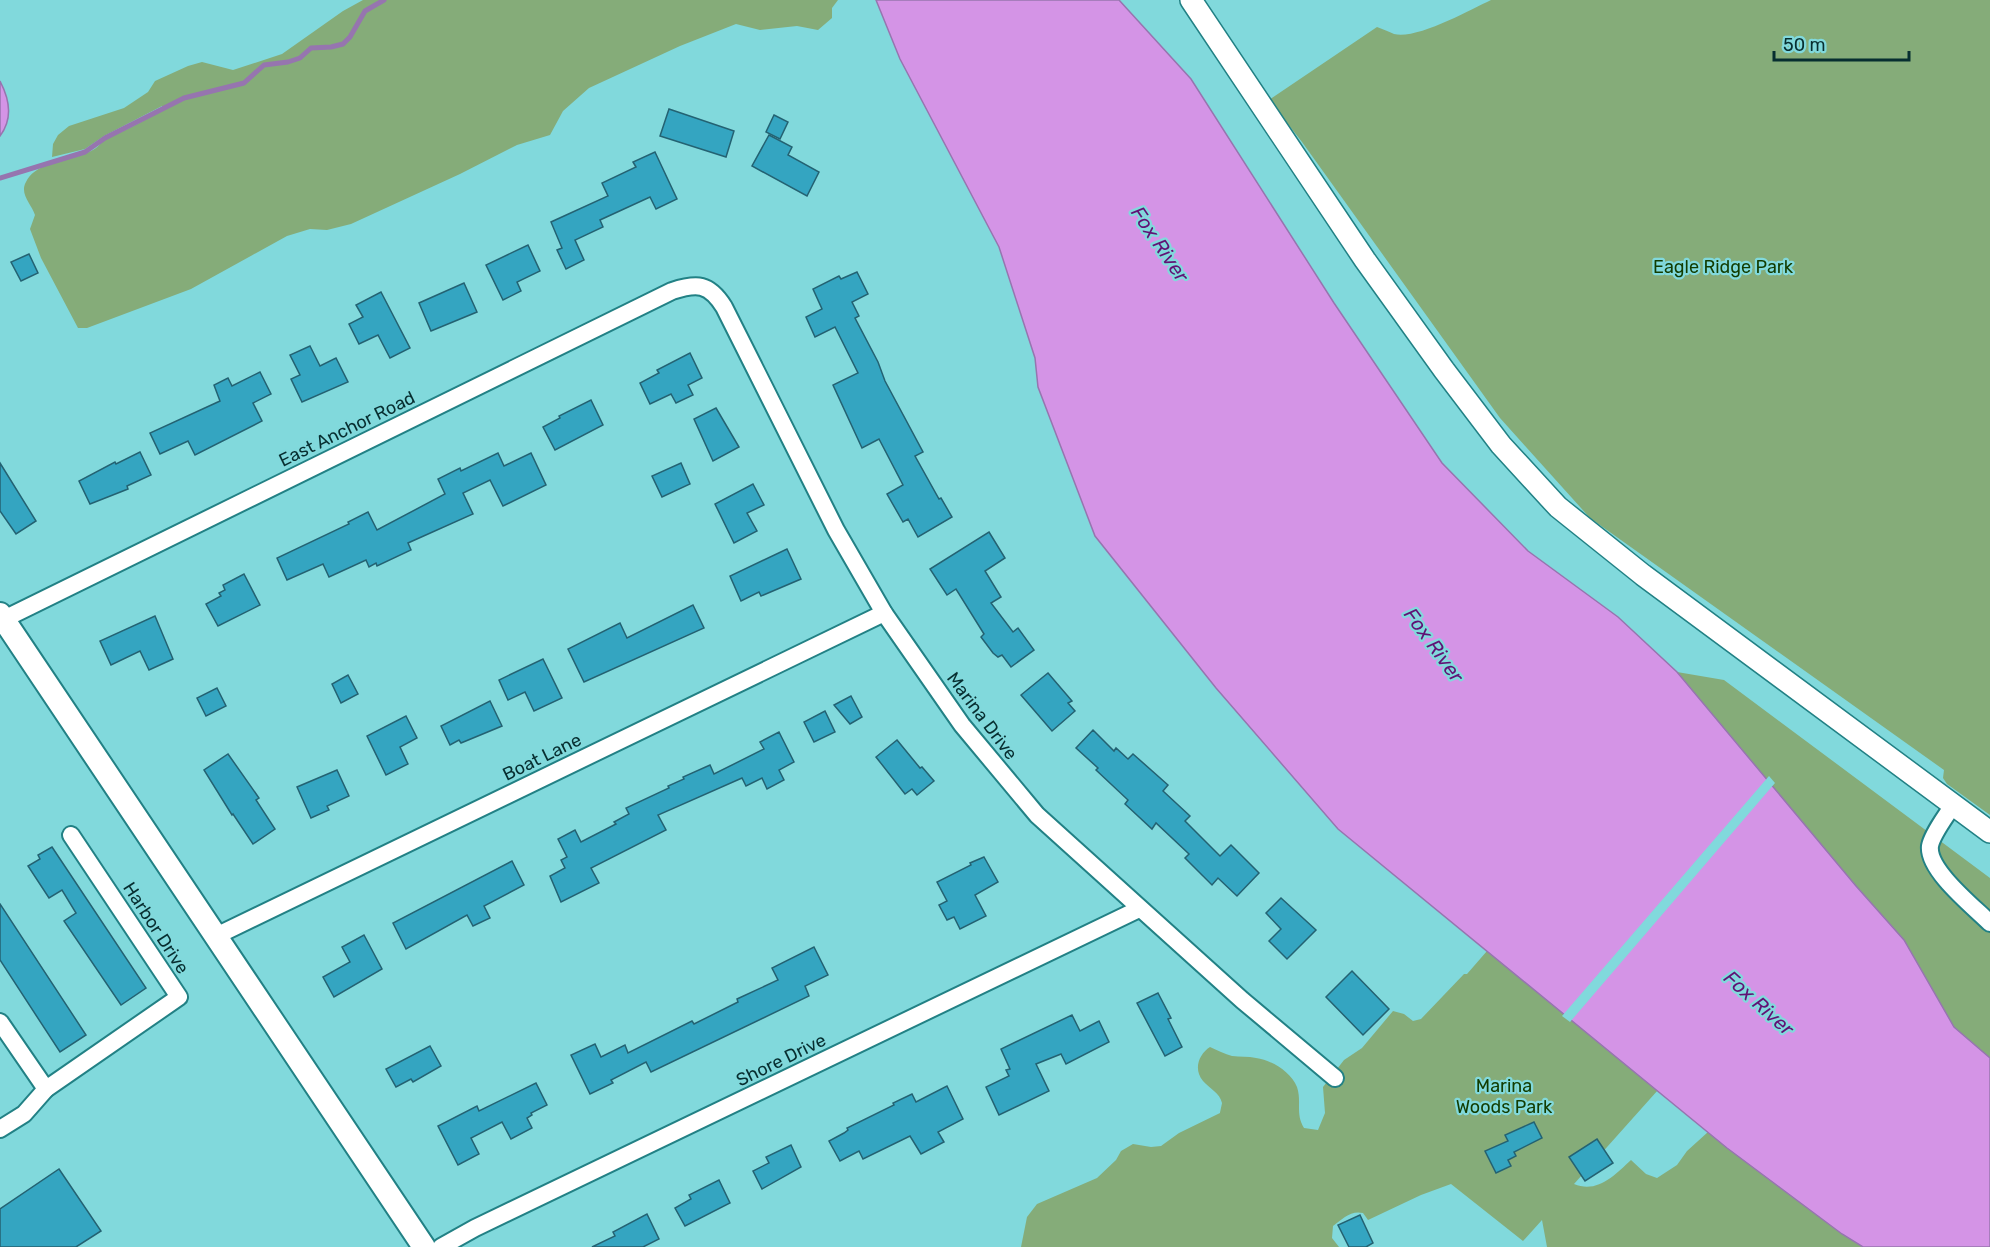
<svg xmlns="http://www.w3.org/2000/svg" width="1990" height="1247" font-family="Rubik,sans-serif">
  <rect width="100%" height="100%" fill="#81d9dc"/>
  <!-- green -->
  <g fill="#85ac79">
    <path d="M363,0h475l-6,8v10l-14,12 -21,-4 -37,4 -24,-6 -56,22 -91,42 -26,23 -13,24 -33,10 -57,29 -109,50 -24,6 -17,-1 -23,7 -96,53 -104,39h-9l-37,-70 -11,-29 5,-14c-3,-10 -16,-21 -9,-33 8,-17 32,-20 48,-25 7,-1 16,-5 22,-9 3,-2 6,-7 10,-9 18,-8 40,-19 58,-30l-2,-3 -58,30 -19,13 -33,8 1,-13 5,-9 11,-9 55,-18 24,-16 7,-11 33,-15 14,-4 31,8 49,-16 61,-43z"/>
    <path d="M1491,0h499v815l-43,-31 -4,-6 1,-8 -354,-252 -90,-100 -198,-276 -33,-42 108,-73c6,2 12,5 17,7 22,6 76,-24 97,-34z"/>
    <path d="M1677,672l47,8 266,198v180l-36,-31 -50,-87 -48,-54z"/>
    <path d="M1487,951l171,139 -84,94c23,10 41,-9 57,-24l15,14 11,4 20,-13 10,-14 21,-19 134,102 21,13h-316l-5,-27 -19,21 -72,-57 -30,11 -53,25 -5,-7c-12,-3 -21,6 -30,13l-1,12 7,9h-318l6,-30 10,-13 60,-26 19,-18 5,-9 12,-7 18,3 10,-1 18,-13 41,-20c0,-1 2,-9 2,-10 -2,-10 -13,-15 -19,-22 -10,-12 -4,-27 7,-34 7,3 15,7 22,9 8,1 16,0 24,2 16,2 35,14 41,29 5,15 -2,26 7,41l14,2 7,-17 -2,-26 21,-27 18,-12 31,-37 11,3 9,7 8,-2 43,-45h3z"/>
  </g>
  <!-- water -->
  <g fill="#d494e6" stroke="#9675af" stroke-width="1.5">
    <path d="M876,0h243l72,79 143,224 108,160 86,88 90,66 59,55 179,214 48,54 50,87 36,31v189h-127l-21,-13 -115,-86 -389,-319 -122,-141 -121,-152 -57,-149 -3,-29 -36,-111 -99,-188z"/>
    <path d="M0,81c10,19 13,38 0,55z"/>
  </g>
  <!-- pier -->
  <path fill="#81d9dc" d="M1769,776l6,7 -205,239 -8,-6z"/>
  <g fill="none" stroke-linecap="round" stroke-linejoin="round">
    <!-- stream -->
    <path stroke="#9675af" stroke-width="5" d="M0,178l85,-26 20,-14 79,-40 60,-15 20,-18 24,-3 12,-4 11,-10 20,-1 12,-3 7,-7 15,-26 19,-11"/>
  </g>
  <!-- building -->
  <g fill="#34a5c1" stroke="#246272" stroke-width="1.5">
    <path d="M669,109l65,22 -8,26 -66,-21z"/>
    <path d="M774,115l14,7 -8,17 -14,-7z"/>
    <path d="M769,135l23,12 -4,8 31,17 -12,24 -55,-30z"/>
    <path d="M655,152l22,47 -21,10 -6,-12 -50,23 3,7 -28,13 9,20 -18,9 -9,-19 5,-2 -11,-26 57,-26 -6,-13 34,-16 -3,-5z"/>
    <path d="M528,245l12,26 -23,11 4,9 -18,9 -17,-35z"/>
    <path d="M29,254l9,19 -17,8 -10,-19z"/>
    <path d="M857,272l11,22 -16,8 7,14 -4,2 23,44 7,19 38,71 -8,4 24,43 2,-1 11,19 -34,20 -10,-18 -5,3 -16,-28 16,-9 -24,-46 -17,9 -29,-63 25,-12 -23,-46 -20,10 -9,-20 16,-8 -9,-20 26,-13 2,3z"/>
    <path d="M464,283l13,29 -46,19 -12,-28z"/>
    <path d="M381,292l29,56 -20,10 -12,-23 -19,9 -10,-20 14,-7 -7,-12z"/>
    <path d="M310,346l10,20 16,-8 12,24 -46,20 -11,-23 9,-4 -10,-20z"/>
    <path d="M690,353l12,25 -14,7 5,10 -17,8 -5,-9 -21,10 -10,-21 19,-10 -2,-3z"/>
    <path d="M260,372l11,22 -18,9 9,18 -67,34 -7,-14 -28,13 -10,-21 70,-32 -6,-16 14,-7 4,8z"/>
    <path d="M591,400l12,25 -48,25 -12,-23 17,-9 -1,-2z"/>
    <path d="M716,408l23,39 -26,14 -19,-42z"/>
    <path d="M140,452l11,23 -24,11 1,3 -38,15 -11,-23 36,-19 1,2z"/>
    <path d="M498,453l6,13 27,-13 15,32 -43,21 -13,-26 -27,13 10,21 -65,29 3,7 -34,16 -1,-3 -7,4 -3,-7 -37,17 -6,-13 -36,16 -10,-22 72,-34 -1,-2 20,-10 9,18 68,-36 -7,-15 22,-11 1,3z"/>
    <path d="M0,463l36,58 -20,13 -16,-23z"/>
    <path d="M681,463l9,21 -28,13 -10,-21z"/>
    <path d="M753,484l11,21 -17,8 10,18 -23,12 -19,-39z"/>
    <path d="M989,532l16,26 -20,13 16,26 -10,6 22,29 5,-4 16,22 -23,17 -9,-12 -4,2 -5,-4 -12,-16 3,-3 -28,-45 -9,6 -17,-26z"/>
    <path d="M787,549l14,30 -40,17 -2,-4 -18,9 -11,-25z"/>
    <path d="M244,574l16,31 -42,21 -12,-22 15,-8 -2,-3 6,-3 -2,-5z"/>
    <path d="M693,605l11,23 -120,54 -16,-33 52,-26 7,15z"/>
    <path d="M155,616l18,43 -24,11 -9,-19 -29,14 -11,-24z"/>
    <path d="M543,659l19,39 -28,13 -9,-19 -17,8 -9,-20z"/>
    <path d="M1048,673l24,28 -4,2 7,8 -23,20 -31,-36z"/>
    <path d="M348,675l10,19 -17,9 -9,-19z"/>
    <path d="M217,688l9,18 -20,10 -9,-18z"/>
    <path d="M851,696l11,21 -12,7 -16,-19z"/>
    <path d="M490,701l12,25 -41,17 -2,-3 -9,5 -9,-19z"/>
    <path d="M825,711l10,21 -21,10 -10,-20z"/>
    <path d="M406,716l11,22 -17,9 8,17 -22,11 -19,-39z"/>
    <path d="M1093,730l21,21 2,-3 12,11 5,-5 35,31 -5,6 27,25 -5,5 35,35 11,-11 28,28 -22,23 -19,-18 -6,7 -27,-27 4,-4 -33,-31 -4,6 -27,-25 3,-4 -32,-30 2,-2 -22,-20z"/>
    <path d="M779,732l15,30 -15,8 5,10 -17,9 -5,-11 -16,8 -4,-8 -84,37 8,15 -75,38 8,15 -38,19 -11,-26 15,-8 -4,-8 6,-3 -9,-18 17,-9 6,12 35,-18 -2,-2 15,-8 -3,-6 43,-20 -1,-2 16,-7 -1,-2 27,-12 4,9 50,-25 -4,-7z"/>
    <path d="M897,740l23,28 2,-1 12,14 -17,14 -5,-6 -7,5 -29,-37z"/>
    <path d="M228,754l31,44 -3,2 19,29 -22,15 -20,-30 -1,1 -28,-45z"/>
    <path d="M337,770l12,26 -22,10 2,4 -18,8 -14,-31z"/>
    <path d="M52,847l94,141 -25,17 -57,-84 12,-8 -14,-23 -13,8 -21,-32 12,-7 -2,-4z"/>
    <path d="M984,857l14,25 -23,13 11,21 -26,13 -6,-12 -7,3 -8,-15 8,-4 -10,-19 34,-17 -1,-2z"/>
    <path d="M512,861l12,24 -40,21 6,12 -17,8 -6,-11 -61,34 -13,-26z"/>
    <path d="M1281,898l35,32 -29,29 -18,-18 12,-12 -15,-16z"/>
    <path d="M0,904l86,131 -26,17 -60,-92z"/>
    <path d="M364,935l18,34 -48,28 -11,-20 27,-15 -8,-15z"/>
    <path d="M814,947l14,28 -23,11 4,10 -158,76 -5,-10 -35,18 2,3 -23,11 -19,-39 24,-11 6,13 24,-12 3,8 64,-32 2,3 44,-22 -1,-3 41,-19 -6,-12z"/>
    <path d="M1352,971l37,38 -26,26 -37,-38z"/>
    <path d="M1158,993l13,25 -3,1 14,28 -17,9 -28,-53z"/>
    <path d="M1072,1015l8,16 19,-10 10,21 -43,22 -5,-10 -25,10 13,27 -50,24 -13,-28 23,-11 -3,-6 4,-1 -9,-20z"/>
    <path d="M430,1046l11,20 -28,16 -2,-3 -15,8 -10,-18z"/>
    <path d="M536,1083l11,22 -16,8 1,2 -5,3 5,10 -21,11 -9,-17 -31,16 8,16 -21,11 -20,-39 39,-20 2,5z"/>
    <path d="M947,1086l16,33 -25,13 6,10 -23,12 -11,-18 -47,23 -4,-8 -19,10 -11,-20 15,-8 4,-3 -1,-2 47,-23 -1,-2 19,-9 4,8z"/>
    <path d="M1534,1122l8,16 -28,14 2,4 -8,4 3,6 -15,7 -11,-22 23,-10 -3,-6z"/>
    <path d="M1597,1139l16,24 -28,18 -16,-24z"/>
    <path d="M791,1145l10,22 -39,22 -9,-18 16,-8 -3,-6z"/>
    <path d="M59,1169l42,62 -25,16h-76v-38z"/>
    <path d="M719,1180l11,23 -45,23 -10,-18 16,-9 -2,-4z"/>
    <path d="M647,1214l12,25 -16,8h-51l23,-11 -2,-4z"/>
    <path d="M1360,1215l13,28 -7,4h-17l-11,-22z"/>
  </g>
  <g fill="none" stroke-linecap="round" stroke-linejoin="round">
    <!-- minor casing -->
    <g stroke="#228185" stroke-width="20">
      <g id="minor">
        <path d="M0,621l672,-330c25,-8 37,-8 52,16l112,223 48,83 78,112 75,90 205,185 93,78"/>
        <path d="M1953,805c-6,10 -21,29 -23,41 -3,24 44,61 60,77"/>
        <path d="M216,936l668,-323"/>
        <path d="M0,1022l46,67 -22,25 -24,15"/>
        <path d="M46,1089l133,-92 -108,-162"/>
        <path d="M441,1247l34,-19 664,-319"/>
      </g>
    </g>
    <!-- tertiary casing -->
    <g stroke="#228185" stroke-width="24">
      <path id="tertiary" d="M1191,0l174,260 79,110 57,75 57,62 85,68 347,257"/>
    </g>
    <!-- secondary casing -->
    <g stroke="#228185" stroke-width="26">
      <path id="secondary" d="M0,614l424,633"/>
    </g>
    <!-- minor -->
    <use href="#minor" stroke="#fff" stroke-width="16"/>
    <!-- tertiary -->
    <use href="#tertiary" stroke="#fff" stroke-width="21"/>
    <!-- secondary -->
    <use href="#secondary" stroke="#fff" stroke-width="22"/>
  </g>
  <g text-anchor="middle" stroke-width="4.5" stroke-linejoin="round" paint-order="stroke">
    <!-- park labels -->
    <g font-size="18" fill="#123c00" stroke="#81d9dc">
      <text x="1723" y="273">Eagle Ridge Park</text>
      <text x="1504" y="1092">Marina<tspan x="1504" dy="21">Woods Park</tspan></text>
    </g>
    <!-- street labels -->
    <g font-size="18" fill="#072e30" stroke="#81d9dc">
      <text transform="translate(347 429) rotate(-26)" y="6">East Anchor Road</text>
      <text transform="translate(982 716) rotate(53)" y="6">Marina Drive</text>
      <text transform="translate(542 757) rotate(-26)" y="6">Boat Lane</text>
      <text transform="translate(156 928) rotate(57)" y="6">Harbor Drive</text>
      <text transform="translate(781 1060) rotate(-26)" y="6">Shore Drive</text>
    </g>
    <!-- water labels -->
    <g font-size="20" font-style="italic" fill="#611174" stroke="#81d9dc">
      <text transform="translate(1160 244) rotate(56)" y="7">Fox River</text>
      <text transform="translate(1434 645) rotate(54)" y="7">Fox River</text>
      <text transform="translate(1759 1003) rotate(42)" y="7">Fox River</text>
    </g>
  </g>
  <!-- scale -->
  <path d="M1774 51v9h135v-9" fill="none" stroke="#072e30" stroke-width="3"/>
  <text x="1783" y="51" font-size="18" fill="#072e30" stroke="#81d9dc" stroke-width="4.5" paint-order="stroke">50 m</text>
</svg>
